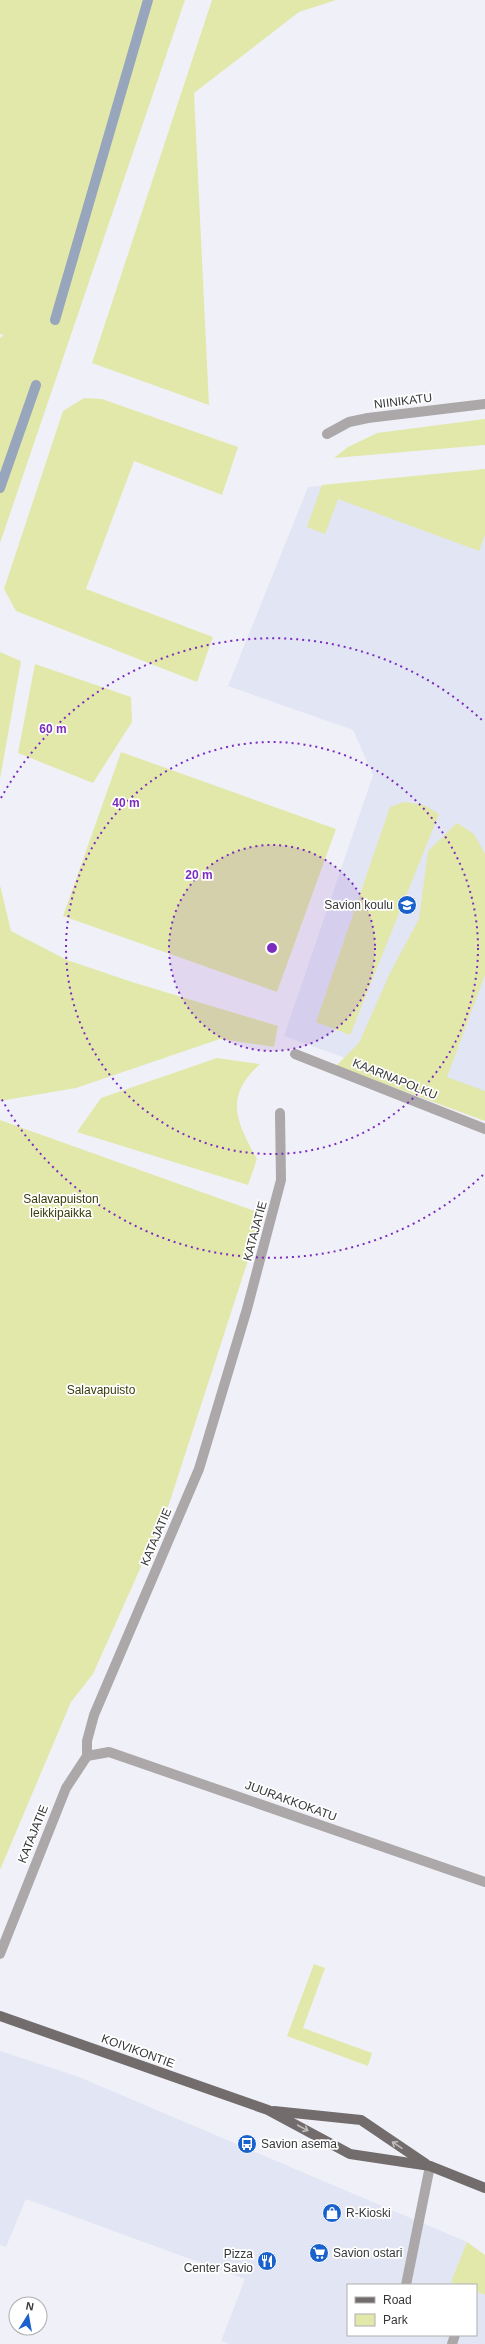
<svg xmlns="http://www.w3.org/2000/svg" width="485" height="2344" font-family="Helvetica,sans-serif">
  <rect width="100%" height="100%" fill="#f0f1f8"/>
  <!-- built -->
  <g fill="#e2e5f3">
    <path d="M485,472v636l-201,-72 89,-261 -20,-45 -125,-44 80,-199z"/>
    <path d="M0,2051l79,26 388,165 -15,40 7,3h-111v50h128v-44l9,4v49h-256l-8,-3 24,-62 -219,-80 -20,48 -6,-2z"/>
  </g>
  <!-- green -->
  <g fill="#e2e8aa">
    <path d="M0,0h185l-185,543v-205l4,-3 -4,-1z"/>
    <path d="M212,0h124l-37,12 -105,81 15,312 -117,-42z"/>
    <path d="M84,398l18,1 136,48 -16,48 -88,-34 -48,128 127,48 -16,45 -181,-71 -12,-22 59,-178z"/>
    <path d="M485,419v26l-151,13 14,-11 29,-14z"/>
    <path d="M485,469v66l-6,16 -141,-52 -13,35 -18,-7 15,-42z"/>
    <path d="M0,652l21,9 -21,118z"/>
    <path d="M35,664l96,33 1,25 -39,61 -75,-30z"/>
    <path d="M121,752l215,77 -59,163 -214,-76z"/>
    <path d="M404,802l20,3 15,9 -89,221 -34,-13 74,-215z"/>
    <path d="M457,823l17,11 11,20v121l-38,102 38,14v30l-149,-55 23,-23 32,-72 28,-52 9,-68z"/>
    <path d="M0,885l11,46 56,29 65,22 146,44 -4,21 -54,-8 -144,49 -76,13z"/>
    <path d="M217,1058l43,6c-36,33 -24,57 -3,95l-9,26 -171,-53 24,-34z"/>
    <path d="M0,1120l263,94 -94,290 -76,170 -22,28 -71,168z"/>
    <path d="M314,1964l11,4 -22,60 69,25 -4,13 -81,-30z"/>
    <path d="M467,2242l18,13v40l-9,-4v-6h-17l-8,-3z"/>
  </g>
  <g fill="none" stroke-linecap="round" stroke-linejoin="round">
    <!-- stream -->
    <g stroke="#97a5bd" stroke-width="10">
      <path d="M55,320l93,-320"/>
      <path d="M0,488l36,-103"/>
    </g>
    <!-- minor -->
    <g stroke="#aca8a9" stroke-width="10">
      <path d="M327,434l22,-12 19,-4 117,-14"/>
      <path d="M295,1054l190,75"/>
      <path d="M87,1756l22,-4 376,130"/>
      <path d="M0,1954l66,-166 21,-32v-15l7,-26 105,-246 48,-160 34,-129 -1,-67"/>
      <path d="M406,2285l24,-119"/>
      <path d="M452,2344l3,-9"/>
    </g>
    <!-- major -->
    <g stroke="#726c6d" stroke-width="10">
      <path d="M0,2016l268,94 82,44 80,12 55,22"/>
      <path d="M274,2111l87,9 65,44"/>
    </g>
  </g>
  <!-- one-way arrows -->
  <defs><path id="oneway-shaft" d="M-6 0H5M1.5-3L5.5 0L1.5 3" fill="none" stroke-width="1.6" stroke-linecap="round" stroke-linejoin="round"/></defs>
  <g stroke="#c0bdbd">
    <use href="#oneway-shaft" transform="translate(303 2128) rotate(28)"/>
    <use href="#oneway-shaft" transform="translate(397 2145) rotate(-146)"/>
  </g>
  <!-- distance rings -->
  <circle cx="272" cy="948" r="103" fill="#7b2cbf" fill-opacity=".12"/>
  <g fill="none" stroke="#7b2cbf" stroke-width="2" stroke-dasharray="2 4">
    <circle cx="272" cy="948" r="103"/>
    <circle cx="272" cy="948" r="206"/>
    <path d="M483 1175A310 310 0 0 1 1 1098M1 798A310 310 0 0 1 483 721"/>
  </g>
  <!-- icons -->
  <defs>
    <g id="school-disc" transform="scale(1)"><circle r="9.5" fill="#1961cc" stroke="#fff"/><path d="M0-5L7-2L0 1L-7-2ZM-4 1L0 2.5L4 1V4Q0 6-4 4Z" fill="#fff"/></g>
    <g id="bus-disc" transform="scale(1)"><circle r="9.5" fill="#1961cc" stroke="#fff"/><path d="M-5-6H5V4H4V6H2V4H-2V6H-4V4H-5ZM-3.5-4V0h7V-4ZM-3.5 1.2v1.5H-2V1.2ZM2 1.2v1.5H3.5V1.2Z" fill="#fff"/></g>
    <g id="shop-disc" transform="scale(1)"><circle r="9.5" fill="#1961cc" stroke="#fff"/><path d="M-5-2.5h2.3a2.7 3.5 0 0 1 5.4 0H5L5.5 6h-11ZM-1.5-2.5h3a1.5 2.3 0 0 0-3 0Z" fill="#fff"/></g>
    <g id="supermarket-disc" transform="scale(1)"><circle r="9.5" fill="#1961cc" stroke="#fff"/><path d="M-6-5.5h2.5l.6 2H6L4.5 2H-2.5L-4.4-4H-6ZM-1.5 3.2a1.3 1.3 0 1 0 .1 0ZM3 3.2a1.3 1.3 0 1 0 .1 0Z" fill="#fff"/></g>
    <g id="restaurant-disc" transform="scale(1)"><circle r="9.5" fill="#1961cc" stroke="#fff"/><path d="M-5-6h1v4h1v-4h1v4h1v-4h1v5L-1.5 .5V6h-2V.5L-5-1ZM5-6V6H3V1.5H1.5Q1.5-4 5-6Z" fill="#fff"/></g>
  </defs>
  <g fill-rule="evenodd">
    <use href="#school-disc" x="407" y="905"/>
    <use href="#bus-disc" x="247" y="2144"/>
    <use href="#shop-disc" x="332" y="2213"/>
    <use href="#supermarket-disc" x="319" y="2253"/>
    <use href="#restaurant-disc" x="267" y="2261"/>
  </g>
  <g text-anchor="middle" stroke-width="3.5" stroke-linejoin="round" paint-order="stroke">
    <!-- street labels -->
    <g font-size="12" fill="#363739" stroke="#fff">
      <text transform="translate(403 401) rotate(-7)" y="4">NIINIKATU</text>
      <text transform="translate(395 1079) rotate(22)" y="4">KAARNAPOLKU</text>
      <text transform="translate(255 1231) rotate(-75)" y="4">KATAJATIE</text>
      <text transform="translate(156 1537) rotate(-67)" y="4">KATAJATIE</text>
      <text transform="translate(291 1801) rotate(20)" y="4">JUURAKKOKATU</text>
      <text transform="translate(33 1834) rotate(-68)" y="4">KATAJATIE</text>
      <text transform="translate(138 2051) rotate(20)" y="4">KOIVIKONTIE</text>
    </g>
    <!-- poi labels -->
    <g font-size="12" fill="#363739" stroke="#fff" text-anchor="start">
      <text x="393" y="909" text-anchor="end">Savion koulu</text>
      <text x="261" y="2148">Savion asema</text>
      <text x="346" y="2217">R-Kioski</text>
      <text x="333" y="2257">Savion ostari</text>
      <text x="253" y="2258" text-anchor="end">Pizza<tspan x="253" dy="14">Center Savio</tspan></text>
    </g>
    <!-- park labels -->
    <g font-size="12" fill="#393c07" stroke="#fff">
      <text x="61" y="1203">Salavapuiston<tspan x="61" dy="14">leikkipaikka</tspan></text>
      <text x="101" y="1394">Salavapuisto</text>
    </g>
  </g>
  <circle cx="272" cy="948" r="6" fill="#7b2cbf" stroke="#fff" stroke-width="2"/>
  <g font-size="12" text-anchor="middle" font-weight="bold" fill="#7b2cbf" stroke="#fff" stroke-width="3.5" stroke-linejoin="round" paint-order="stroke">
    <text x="53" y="733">60 m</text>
    <text x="126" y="807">40 m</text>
    <text x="199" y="879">20 m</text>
  </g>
  <!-- legend -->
  <rect x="347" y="2284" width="130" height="52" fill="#ffffff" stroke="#afafb0"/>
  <rect x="355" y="2297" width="20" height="6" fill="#726c6d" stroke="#afafb0"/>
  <text x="383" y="2304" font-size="12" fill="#363739">Road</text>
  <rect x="355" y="2314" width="20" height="12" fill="#e2e8aa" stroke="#afafb0"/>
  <text x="383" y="2324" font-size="12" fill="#363739">Park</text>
  <!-- north arrow -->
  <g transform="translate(28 2316) rotate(11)"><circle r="19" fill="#ffffff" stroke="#afafb0"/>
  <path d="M0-3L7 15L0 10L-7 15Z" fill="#1961cc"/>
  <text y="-6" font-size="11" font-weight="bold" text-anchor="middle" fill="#363739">N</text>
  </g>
</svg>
